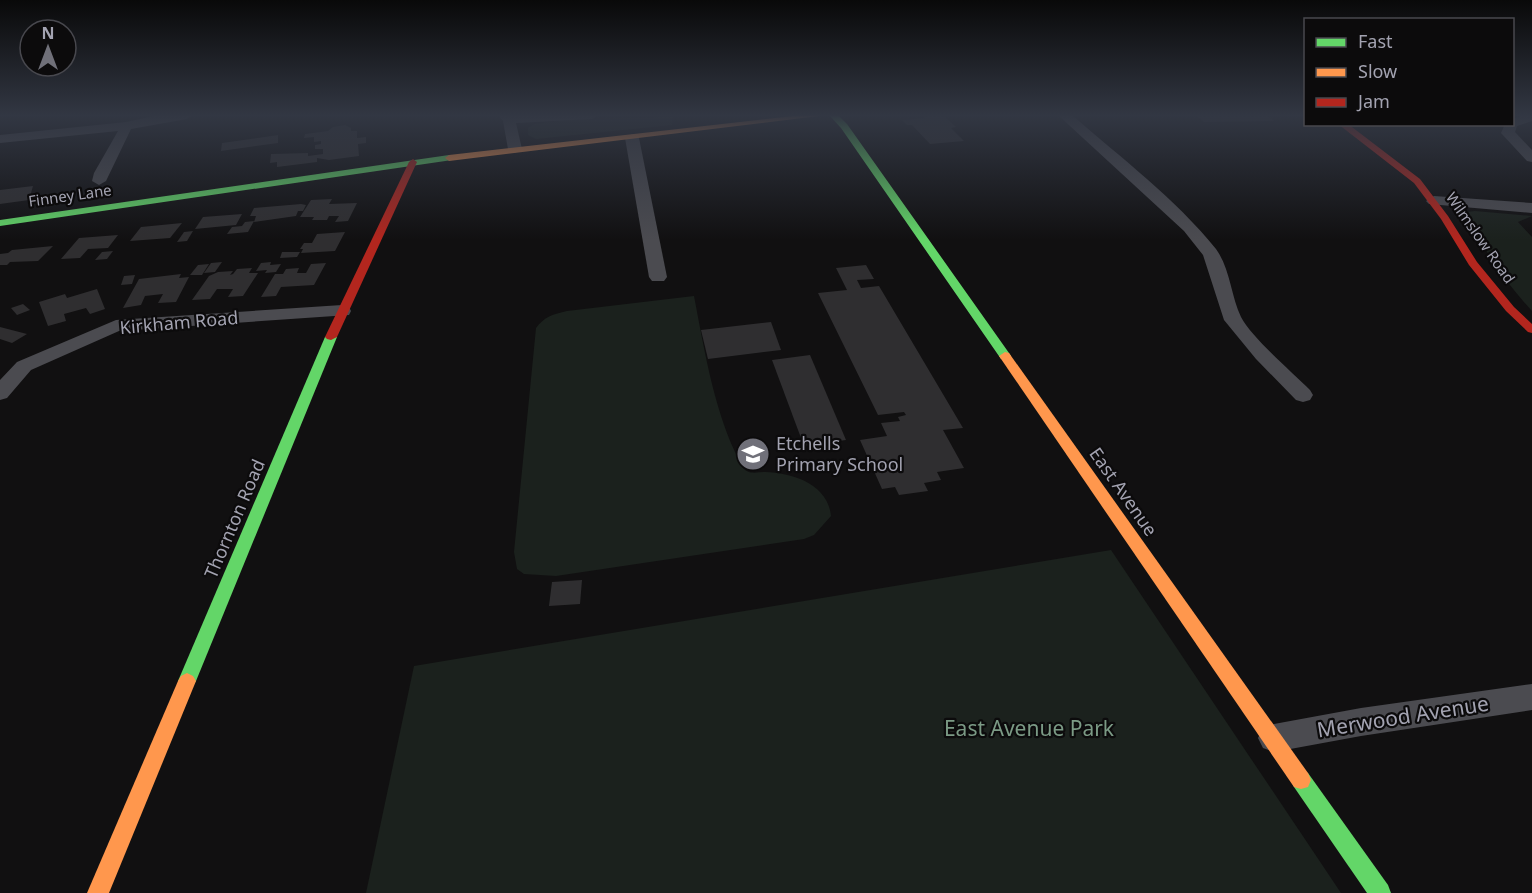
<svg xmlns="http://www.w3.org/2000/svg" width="1532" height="893" font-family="'Noto Sans',sans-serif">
  <rect width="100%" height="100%" fill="#111011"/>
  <!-- green -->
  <g fill="#1b211d">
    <path d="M663,115h10l-1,10 -136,14 -8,-4v-7l6,-4 43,-5 76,-1z"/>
    <path d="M1475,211l57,5 -14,6 14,15v74c-26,-28 -51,-63 -65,-99z"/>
    <path d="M694,296c10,52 19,108 41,156 3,5 5,12 8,16 6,7 14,4 22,4 28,1 63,12 66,44l-17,19 -10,4 -248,37 -32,-2 -7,-5 -3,-17 22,-224c8,-11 17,-14 31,-17z"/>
    <path d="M1111,550l230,343h-975l48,-227z"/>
  </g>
  <!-- building -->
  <g fill="#2f2e30">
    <path d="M923,115h20l13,12 -5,1 13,13 -34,3 -18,-19h-5l-5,-5 24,-2z"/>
    <path d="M1196,115h71l7,6 -70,1z"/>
    <path d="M345,125l6,3v3h6v7l9,-1v6l-8,1 1,12 -30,4 -12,-2v4l-40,5v-5l-7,1 1,-9 37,-1v3l15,-2v-5h-8v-4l6,-1v-3l-7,1v-5l-10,1 1,-4 23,-3 5,-4z"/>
    <path d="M278,135v8l-57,8 1,-8z"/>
    <path d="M33,186l-4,14 -29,4v-14z"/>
    <path d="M332,199l-3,5 28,-1 -9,18 -13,1 4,-6h-10l-2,4h-15l2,-3h-14l11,-17z"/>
    <path d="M301,204l5,1 -3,6h-5l-2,5 -42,6 2,-6h-6l4,-8z"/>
    <path d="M242,214l-6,11 -41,4 8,-12z"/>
    <path d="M254,221l-6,11 -21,2 5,-7 10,-1 3,-4z"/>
    <path d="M182,223l-12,15 -40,3 11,-14z"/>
    <path d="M193,231l-6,10 -10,1 7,-10z"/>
    <path d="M345,232l-10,19 -34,2 2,-4h-3l4,-6h8l5,-9z"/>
    <path d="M118,235l-10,13 -20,1 -8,9 -19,1 18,-21z"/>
    <path d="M53,246l-15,15 -28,1 -3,3h-7v-11l8,-1 4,-3z"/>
    <path d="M113,251l-6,8 -12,1 7,-8z"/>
    <path d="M282,252h18l-3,5 -17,1z"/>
    <path d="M222,262l-7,10 -11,1 7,-10z"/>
    <path d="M271,262l-1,3 11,-1 -5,8 -11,1 2,-3 -11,1 5,-8z"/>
    <path d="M326,263l-12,22 -33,2 -5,9 -15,1 14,-23h8l3,-5 13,-1 -2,5h9l5,-9z"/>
    <path d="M209,264l-7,11h-12l8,-10z"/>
    <path d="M866,265l8,14 -17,1 4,8 18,-2 84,142 -20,2 21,38 -27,4 4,8 -17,3 4,8 -29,4 -4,-8 -13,2 -22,-49 27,-4 -6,-13 19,-2 -2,-4 8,-2 -2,-3 -26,3 -60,-122 29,-3 -11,-22z"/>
    <path d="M252,268l-3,5h9l-15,23 -15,1 5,-8h-16l-7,10 -18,1 17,-24 9,-4 15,-1 -3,4 3,-1 4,-5z"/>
    <path d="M181,274l-2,4 10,-1 -13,25 -18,1 5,-9 -18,2 -4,9 -18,3 16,-29z"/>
    <path d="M135,275l-3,9 -11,1 3,-9z"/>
    <path d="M97,289l8,20 -15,5 -4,-6 -22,6 2,7 -18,5 -9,-24 26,-8 2,4z"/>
    <path d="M23,304l7,6 -13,5 -6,-7z"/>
    <path d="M771,322l10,28 -73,9 -7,-29z"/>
    <path d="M0,327l27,7 -15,9 -12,-4z"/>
    <path d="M810,355l36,85 -42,6 -32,-86z"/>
    <path d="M582,580l-2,24 -31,2 3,-24z"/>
  </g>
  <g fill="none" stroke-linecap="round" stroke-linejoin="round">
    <!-- street -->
    <g fill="#4b4b50" fill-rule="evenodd">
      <path d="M158,115h35l-6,4 -56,10 -25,52 -7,4 -7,-4 2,-8 24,-42 -118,12v-8l126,-13z"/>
      <path d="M498,115h100l-6,4 -76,4 6,26 -7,4 -7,-4 -5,-28z"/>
      <path d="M1058,115h14c49,43 103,83 144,134 14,19 15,47 25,68 11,21 52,56 69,73l3,5 -3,5 -7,2 -7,-2 -40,-41 -32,-39 -21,-65 -19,-24z"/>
      <path d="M1523,115h9v6l-15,5 -2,6 17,18v12l-5,-1 -26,-28 4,-9h7v-5z"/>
      <path d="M632,134l7,4 28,139 -3,4h-12l-3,-4 -24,-139z"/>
      <path d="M1434,196l98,7v10l-103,-9 -3,-3z"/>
      <path d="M342,305l7,2 2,4 -2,4 -230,16 -88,39 -24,28 -7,2v-20l17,-18 99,-42z"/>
      <path d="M1532,684v26l-171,26 -87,16 -11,-4 -5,-10 5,-10 11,-4 87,-16z"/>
    </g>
    <!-- fast -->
    <g fill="#63d668" fill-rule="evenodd">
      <path d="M829,115h9l9,9 162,229 2,3 -2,3h-8l-160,-231z"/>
      <path d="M449,155l3,1v4l-452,66v-6z"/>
      <path d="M331,334l6,3 -141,344 -3,5 -6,3 -6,-3 -3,-5 147,-344z"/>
      <path d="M1301,771l7,2 80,112 3,8h-24l-73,-106 -3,-7 3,-7z"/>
    </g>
    <!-- slow -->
    <g fill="#ff974d" fill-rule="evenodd">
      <path d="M801,115h26l-378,46 -4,-3 4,-3z"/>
      <path d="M1005,352l4,1 299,420 3,7 -3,7 -7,2 -7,-2 -295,-431z"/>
      <path d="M187,673l6,3 3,5 -87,212h-22l91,-212 3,-5z"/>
    </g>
    <!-- jam -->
    <g fill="#b3261e" fill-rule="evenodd">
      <path d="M1338,124h10l72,55 28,37 29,46 37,45 18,17v9l-4,-1 -22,-21 -37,-46 -28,-46 -27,-36z"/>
      <path d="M413,159l4,3 -80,175 -6,3 -4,-1 -2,-2 84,-175z"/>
    </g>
  </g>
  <!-- sky -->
  <linearGradient id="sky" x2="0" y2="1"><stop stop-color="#090909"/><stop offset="0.48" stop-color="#323743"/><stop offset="1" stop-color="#323743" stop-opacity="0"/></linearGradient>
  <rect width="1532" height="240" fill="url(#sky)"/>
  <!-- icons -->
  <defs>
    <g id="school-disc" transform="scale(1.725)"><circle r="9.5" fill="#707079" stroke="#0c0b0c"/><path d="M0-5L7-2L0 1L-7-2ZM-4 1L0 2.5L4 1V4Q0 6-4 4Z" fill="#fff"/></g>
  </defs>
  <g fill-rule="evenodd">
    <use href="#school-disc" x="753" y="454"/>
  </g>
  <g text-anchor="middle" stroke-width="4.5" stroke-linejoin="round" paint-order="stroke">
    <!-- far-street labels -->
    <g font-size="15" fill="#a3a3b1" stroke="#0c0b0c">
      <text transform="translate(70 196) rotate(-8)" y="5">Finney Lane</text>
      <text transform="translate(1480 238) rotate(55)" y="5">Wilmslow Road</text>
    </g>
    <!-- street labels -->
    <g font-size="18" fill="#a3a3b1" stroke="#0c0b0c">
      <text transform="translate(179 323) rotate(-5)" y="6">Kirkham Road</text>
      <text transform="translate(1123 492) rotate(55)" y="6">East Avenue</text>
      <text transform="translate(235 519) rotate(-67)" y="6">Thornton Road</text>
    </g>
    <!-- poi labels -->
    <g font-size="18" fill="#a3a3b1" stroke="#0c0b0c" text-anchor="start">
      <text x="776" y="450">Etchells<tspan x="776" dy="21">Primary School</tspan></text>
    </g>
    <!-- near-street labels -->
    <g font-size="21" fill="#a3a3b1" stroke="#0c0b0c">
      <text transform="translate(1403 717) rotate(-9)" y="7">Merwood Avenue</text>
    </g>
    <!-- near-park labels -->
    <g font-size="21" fill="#7b9a85" stroke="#0c0b0c">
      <text x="1029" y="736">East Avenue Park</text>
    </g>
  </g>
  <!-- legend -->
  <rect x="1304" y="18" width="210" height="108" fill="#0c0b0c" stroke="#48484e" stroke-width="1.5"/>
  <rect x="1316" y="38" width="30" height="9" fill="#63d668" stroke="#48484e" stroke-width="1.5"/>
  <text x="1358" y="48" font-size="18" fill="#a3a3b1">Fast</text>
  <rect x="1316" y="68" width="30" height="9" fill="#ff974d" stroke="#48484e" stroke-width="1.5"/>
  <text x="1358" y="78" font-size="18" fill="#a3a3b1">Slow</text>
  <rect x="1316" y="98" width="30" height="9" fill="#b3261e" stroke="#48484e" stroke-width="1.5"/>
  <text x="1358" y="108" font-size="18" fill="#a3a3b1">Jam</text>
  <!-- north arrow -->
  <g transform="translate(48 48)"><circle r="28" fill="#0c0b0c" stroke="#48484e" stroke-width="1.5"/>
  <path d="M0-4.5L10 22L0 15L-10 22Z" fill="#707079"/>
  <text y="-9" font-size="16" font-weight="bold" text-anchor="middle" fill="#a3a3b1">N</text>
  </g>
</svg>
